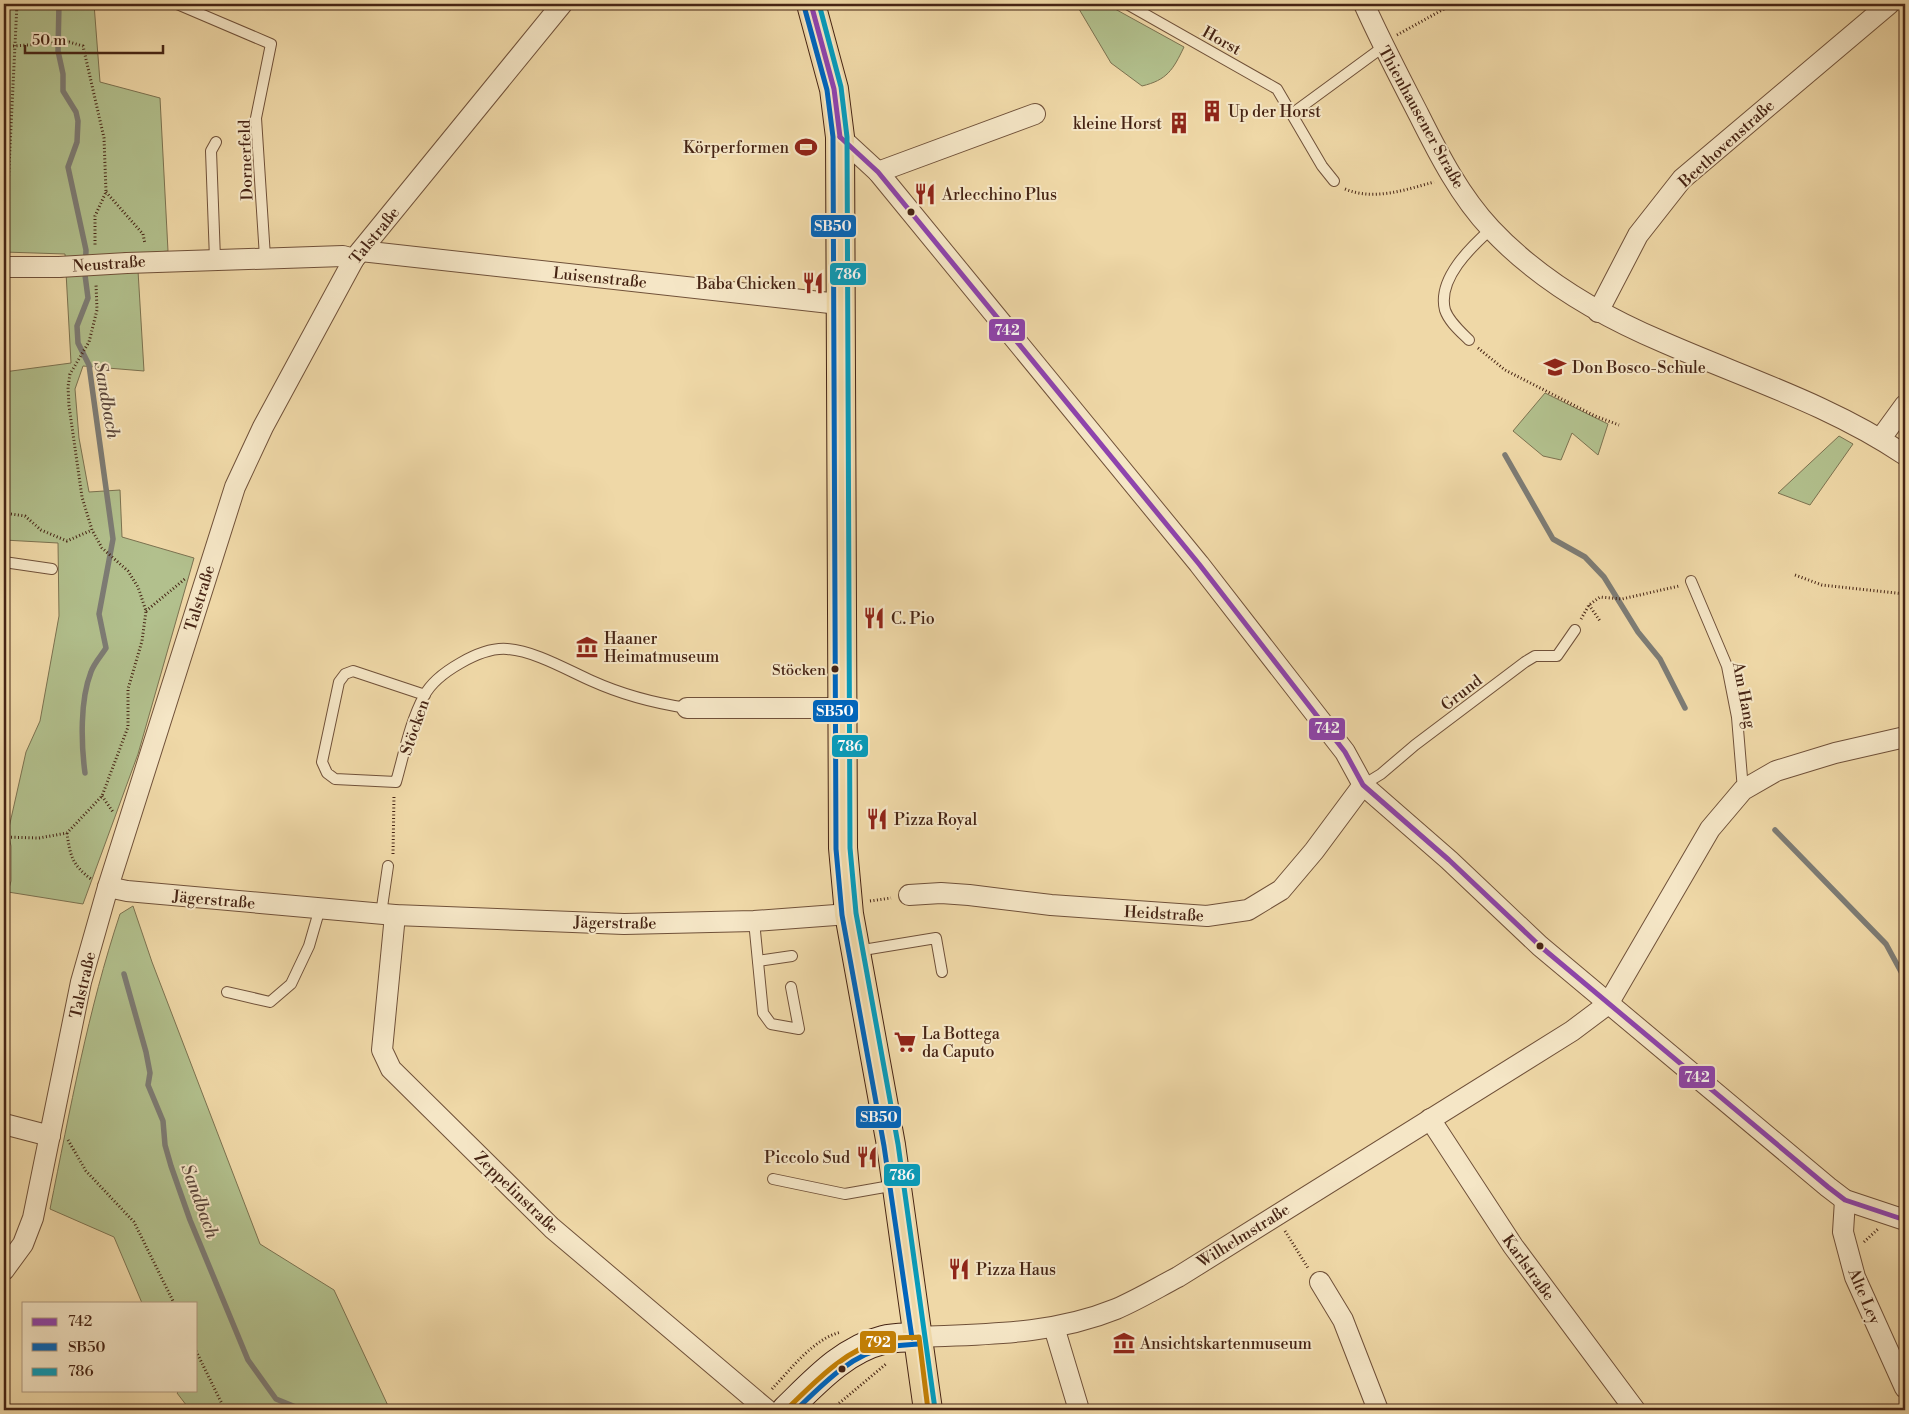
<svg xmlns="http://www.w3.org/2000/svg" width="1909" height="1414" font-family="'Libre Bodoni',serif">
  <rect width="100%" height="100%" fill="#efd8a7"/>
  <filter id="stains"><feTurbulence type="fractalNoise" baseFrequency=".004" numOctaves="4"/><feColorMatrix values="0 0 0 0 .2 0 0 0 0 .09 0 0 0 0 .02 0 0 0 .5 -.17"/></filter>
  <radialGradient id="worn" r=".72"><stop offset=".6" stop-color="#630" stop-opacity="0"/><stop offset="1" stop-color="#630" stop-opacity=".3"/></radialGradient>
  <!-- green -->
  <g fill="#b2c08d" stroke="#7c7250">
    <path d="M4,4h90l6,78 60,16 8,153 -31,3 7,117 -61,-5 -8,23 4,49 10,54 31,-2 2,47 72,21 -56,196 -55,150 -75,-12 3,-11v-35l-3,-14 18,-80 14,-31 19,-105 -1,-73 -54,-3v-168l67,-9 -6,-109 -61,-2z"/>
    <path d="M1076,4h30l78,43c-11,23 -17,33 -42,39l-31,-23z"/>
    <path d="M1545,393l63,31 -10,31 -26,-22 -11,27 -18,-4 -30,-25z"/>
    <path d="M1839,436l14,8 -43,61 -32,-12z"/>
    <path d="M133,906l19,56 108,282 74,46 56,120h-200l-13,-17 3,-3h16v-87h-54l-28,-66 -64,-28c20,-99 38,-199 70,-295z"/>
  </g>
  <g fill="none" stroke-linecap="round" stroke-linejoin="round">
    <!-- stream -->
    <g stroke="#7d7c75" stroke-width="5.5">
      <path d="M59,4l-1,47 5,23v17l13,21 2,9 -1,21 -9,25 18,83 -1,25 3,23 -11,28 1,17 11,22 24,174 -14,75 7,34c-5,8 -12,15 -15,24 -11,28 -10,71 -6,101"/>
      <path d="M1505,455l48,84 32,18 19,20 34,55 22,27 25,49"/>
      <path d="M1775,830l111,114 19,35"/>
      <path d="M124,974l22,78 4,21 -2,12 15,36 2,24 6,21 19,54 58,140 28,39 27,11"/>
    </g>
    <!-- lane casing -->
    <g stroke="#705139" stroke-width="12">
      <g id="lane">
        <path d="M177,4l94,40 -15,74 9,139"/>
        <path d="M1127,4l150,85 45,77 12,15"/>
        <path d="M1293,113l90,-66"/>
        <path d="M215,259l-4,-108 5,-9"/>
        <path d="M1469,340c-8,-8 -20,-18 -24,-30 -8,-31 26,-63 46,-81"/>
        <path d="M4,562l48,7"/>
        <path d="M1691,581l36,85 10,51 6,73"/>
        <path d="M425,695l-72,-24 -8,3 -6,8 -17,80 5,11 8,6 61,3c8,-28 14,-60 28,-86 12,-23 57,-49 83,-47 28,2 60,21 85,32 31,14 62,22 95,27"/>
        <path d="M1363,785l18,-11 34,-29 110,-83 10,-6h22l18,-26"/>
        <path d="M381,914l7,-48"/>
        <path d="M754,921l9,92 8,11 28,5 -8,-42"/>
        <path d="M857,951l79,-13 6,34"/>
        <path d="M758,961l34,-5"/>
        <path d="M227,992l43,10 21,-18 18,-38 11,-38"/>
        <path d="M773,1179l72,15 51,-9"/>
      </g>
    </g>
    <!-- street casing -->
    <g stroke="#705139" stroke-width="22">
      <g id="street">
        <path d="M1364,4c17,38 36,74 55,111 20,40 41,81 72,114 48,51 108,86 172,113 82,36 168,63 242,113"/>
        <path d="M840,137l38,35 321,392 146,188 18,33 86,75 91,86 288,241 17,13 60,20"/>
        <path d="M878,172l157,-58"/>
        <path d="M361,251l478,53"/>
        <path d="M127,263l216,-7 11,3"/>
        <path d="M4,267h55"/>
        <path d="M1598,312l40,-77 44,-56 207,-175"/>
        <path d="M1881,438l24,-33"/>
        <path d="M687,708h156"/>
        <path d="M108,887l19,4 268,24 229,9 130,-3 95,-7"/>
        <path d="M909,895l32,-2 28,2 82,10 156,11 41,-6 33,-20 33,-39 49,-66"/>
        <path d="M395,915l-13,135 9,19 161,159 215,182"/>
        <path d="M1430,1119l83,127 122,164"/>
        <path d="M4,1124l46,12"/>
        <path d="M1845,1200l-2,32 12,45 50,111"/>
        <path d="M4,1270l19,-26 10,-26 48,-236 27,-95 127,-400 28,-60 91,-168 208,-255"/>
        <path d="M1320,1282l23,38 35,90"/>
        <path d="M1054,1327l25,83"/>
        <path d="M919,1337c67,-3 133,-2 197,-28 21,-9 41,-21 62,-32l394,-246 36,-27 102,-175 33,-39 33,-19 59,-18 70,-16"/>
      </g>
    </g>
    <!-- secondary casing -->
    <g stroke="#462414" stroke-width="30">
      <path id="secondary" d="M786,1410c28,-27 57,-60 97,-70 12,-3 24,-2 36,-3"/>
    </g>
    <!-- primary casing -->
    <g stroke="#462414" stroke-width="30">
      <path id="primary" d="M811,4l23,85 6,48 3,711 6,66 42,231 37,265"/>
    </g>
    <!-- path -->
    <g stroke="#462414" stroke-width="3" stroke-dasharray="1 2.5" stroke-linecap="butt">
      <path d="M1397,35l56,-31"/>
      <path d="M13,46l56,-4 14,4 21,92 2,54 -11,24v31"/>
      <path d="M1345,189c28,12 60,1 89,-7"/>
      <path d="M106,192l37,42 2,10"/>
      <path d="M5,249l12,-245"/>
      <path d="M1478,348l27,22 90,46 24,9"/>
      <path d="M4,513l21,3 16,14 26,11 25,-11"/>
      <path d="M1795,575l27,10 83,9"/>
      <path d="M1589,605l11,16"/>
      <path d="M146,611l40,-33"/>
      <path d="M1581,619l8,-14 11,-8 22,2 57,-13"/>
      <path d="M102,796l11,16"/>
      <path d="M67,833c3,22 5,32 24,46"/>
      <path d="M4,837l35,1 28,-5 35,-37 26,-69v-38l14,-48 4,-30 -8,-24 -10,-16 -26,-23 -10,-18 -10,-33 -13,-91 -1,-19 2,-13 19,-32 8,-32 -1,-26"/>
      <path d="M393,854l1,-59"/>
      <path d="M870,901l21,-3"/>
      <path d="M68,1140l18,31 48,51 40,81"/>
      <path d="M1285,1231l23,37"/>
      <path d="M1864,1242l14,-13"/>
      <path d="M196,1351l29,59"/>
      <path d="M772,1389c19,-20 41,-50 69,-57"/>
      <path d="M831,1410l55,-46"/>
    </g>
    <!-- lane -->
    <use href="#lane" stroke="#f5e6c6" stroke-width="10"/>
    <!-- street -->
    <use href="#street" stroke="#f5e6c6" stroke-width="20"/>
    <!-- secondary -->
    <use href="#secondary" stroke="#f5e6c6" stroke-width="28"/>
    <!-- primary -->
    <use href="#primary" stroke="#efd8a7" stroke-width="28"/>
    <!-- street-bridge casing -->
    <g stroke="#705139" stroke-width="22" stroke-linecap="butt">
      <path id="street-bridge" d="M59,267l68,-4"/>
    </g>
    <!-- street-bridge -->
    <use href="#street-bridge" stroke="#f5e6c6" stroke-width="20"/>
    <!-- bus-1 casing -->
    <g stroke="#f5e6c6" stroke-width="9">
      <g id="bus-1">
        <path d="M811,4l23,85 6,48"/>
        <path d="M840,137l38,35 321,392 146,188 18,33 86,75 91,86 288,241 17,13 60,20"/>
      </g>
    </g>
    <!-- bus-2 casing -->
    <g stroke="#f5e6c6" stroke-width="9">
      <g id="bus-2">
        <path d="M804,6l23,84 6,47 3,712 6,66 42,231 28,192"/>
        <path d="M796,1410c26,-25 55,-56 92,-63 11,-2 21,-2 31,-3"/>
      </g>
    </g>
    <!-- bus-3 casing -->
    <g stroke="#f5e6c6" stroke-width="9">
      <path id="bus-3" d="M819,4l22,83 6,50 3,711 6,65 42,231 37,265"/>
    </g>
    <!-- bus-4 casing -->
    <g stroke="#f5e6c6" stroke-width="9">
      <path id="bus-4" d="M786,1410c29,-28 58,-60 98,-70 11,-3 23,-2 35,-3l9,73"/>
    </g>
    <!-- bus-1 -->
    <use href="#bus-1" stroke="#8e44ad" stroke-width="5"/>
    <!-- bus-2 -->
    <use href="#bus-2" stroke="#0065bd" stroke-width="5"/>
    <!-- bus-3 -->
    <use href="#bus-3" stroke="#079cbb" stroke-width="5"/>
    <!-- bus-4 -->
    <use href="#bus-4" stroke="#c27f06" stroke-width="5"/>
  </g>
  <!-- icons -->
  <defs>
    <g id="building-bare" transform="scale(1.725)"><path d="M-4-6H4V6H1V3H-1V6H-4ZM-2.5-4.3h1.7v1.8h-1.7ZM.8-4.3h1.7v1.8H.8ZM-2.5-1h1.7V.8h-1.7ZM.8-1h1.7V.8H.8Z" fill="#8f2418" stroke="#f5e6c6" stroke-width="2.5" paint-order="stroke"/></g>
    <g id="stadium-bare" transform="scale(1.725)"><path d="M0-5a6.5 5 0 1 0 0 10a6.5 5 0 1 0 0-10ZM-3.5-1.8h7v3.6h-7Z" fill="#8f2418" stroke="#f5e6c6" stroke-width="2.5" paint-order="stroke"/></g>
    <g id="restaurant-bare" transform="scale(1.725)"><path d="M-5-6h1v4h1v-4h1v4h1v-4h1v5L-1.5 .5V6h-2V.5L-5-1ZM5-6V6H3V1.5H1.5Q1.5-4 5-6Z" fill="#8f2418" stroke="#f5e6c6" stroke-width="2.5" paint-order="stroke"/></g>
    <g id="school-bare" transform="scale(1.725)"><path d="M0-5L7-2L0 1L-7-2ZM-4 1L0 2.5L4 1V4Q0 6-4 4Z" fill="#8f2418" stroke="#f5e6c6" stroke-width="2.5" paint-order="stroke"/></g>
    <g id="museum-bare" transform="scale(1.725)"><path d="M0-6L6-3V-2H-6V-3ZM-5-1h2V3h-2ZM-1-1h2V3h-2ZM3-1h2V3H3ZM-6 4H6V6H-6Z" fill="#8f2418" stroke="#f5e6c6" stroke-width="2.5" paint-order="stroke"/></g>
    <g id="supermarket-bare" transform="scale(1.725)"><path d="M-6-5.5h2.5l.6 2H6L4.5 2H-2.5L-4.4-4H-6ZM-1.5 3.2a1.3 1.3 0 1 0 .1 0ZM3 3.2a1.3 1.3 0 1 0 .1 0Z" fill="#8f2418" stroke="#f5e6c6" stroke-width="2.5" paint-order="stroke"/></g>
  </defs>
  <g fill-rule="evenodd">
    <use href="#building-bare" x="1212" y="111"/>
    <use href="#building-bare" x="1179" y="123"/>
    <use href="#stadium-bare" x="806" y="147"/>
    <use href="#restaurant-bare" x="925" y="194"/>
    <use href="#restaurant-bare" x="813" y="283"/>
    <use href="#school-bare" x="1555" y="367"/>
    <use href="#restaurant-bare" x="874" y="618"/>
    <use href="#museum-bare" x="587" y="647"/>
    <use href="#restaurant-bare" x="877" y="819"/>
    <use href="#supermarket-bare" x="905" y="1042"/>
    <use href="#restaurant-bare" x="867" y="1157"/>
    <use href="#restaurant-bare" x="959" y="1269"/>
    <use href="#museum-bare" x="1124" y="1343"/>
  </g>
  <!-- markers -->
  <g fill="#462414" stroke="#f5e6c6" stroke-width="2">
    <circle cx="911" cy="212" r="4.5"/>
    <circle cx="835" cy="669" r="4.5"/>
    <circle cx="1540" cy="946" r="4.5"/>
    <circle cx="842" cy="1369" r="4.5"/>
  </g>
  <g text-anchor="middle" stroke-width="4" stroke-linejoin="round" paint-order="stroke">
    <!-- bus labels -->
    <g font-size="15" fill="#462414" stroke="#f5e6c6" text-anchor="end">
      <text x="826" y="675">Stöcken</text>
    </g>
    <!-- street labels -->
    <g font-size="16" fill="#462414" stroke="#f5e6c6">
      <text transform="translate(1222 40) rotate(29)" y="6">Horst</text>
      <text transform="translate(1422 117) rotate(61)" y="6">Thienhausener Straße</text>
      <text transform="translate(1726 143) rotate(-42)" y="6">Beethovenstraße</text>
      <text transform="translate(245 160) rotate(-92)" y="6">Dornerfeld</text>
      <text transform="translate(374 235) rotate(-51)" y="6">Talstraße</text>
      <text transform="translate(109 263) rotate(-4)" y="6">Neustraße</text>
      <text transform="translate(600 277) rotate(6)" y="6">Luisenstraße</text>
      <text transform="translate(199 598) rotate(-73)" y="6">Talstraße</text>
      <text transform="translate(1461 692) rotate(-38)" y="6">Grund</text>
      <text transform="translate(1745 695) rotate(79)" y="6">Am Hang</text>
      <text transform="translate(414 727) rotate(-71)" y="6">Stöcken</text>
      <text transform="translate(214 899) rotate(5)" y="6">Jägerstraße</text>
      <text transform="translate(1164 913) rotate(3)" y="6">Heidstraße</text>
      <text transform="translate(615 922) rotate(1)" y="6">Jägerstraße</text>
      <text transform="translate(82 985) rotate(-77)" y="6">Talstraße</text>
      <text transform="translate(517 1192) rotate(44)" y="6">Zeppelinstraße</text>
      <text transform="translate(1243 1235) rotate(-32)" y="6">Wilhelmstraße</text>
      <text transform="translate(1529 1267) rotate(54)" y="6">Karlstraße</text>
      <text transform="translate(1865 1296) rotate(67)" y="6">Alte Ley</text>
    </g>
    <!-- poi labels -->
    <g font-size="16" fill="#462414" stroke="#f5e6c6" text-anchor="start">
      <text x="1228" y="117">Up der Horst</text>
      <text x="1162" y="129" text-anchor="end">kleine Horst</text>
      <text x="789" y="153" text-anchor="end">Körperformen</text>
      <text x="942" y="200">Arlecchino Plus</text>
      <text x="796" y="289" text-anchor="end">Baba Chicken</text>
      <text x="1572" y="373">Don Bosco-Schule</text>
      <text x="891" y="624">C. Pio</text>
      <text x="604" y="644">Haaner<tspan x="604" dy="18">Heimatmuseum</tspan></text>
      <text x="894" y="825">Pizza Royal</text>
      <text x="922" y="1039">La Bottega<tspan x="922" dy="18">da Caputo</tspan></text>
      <text x="850" y="1163" text-anchor="end">Piccolo Sud</text>
      <text x="976" y="1275">Pizza Haus</text>
      <text x="1140" y="1349">Ansichtskartenmuseum</text>
    </g>
    <!-- water labels -->
    <g font-size="18" font-style="italic" fill="#5d483c" stroke="#f5e6c6">
      <text transform="translate(107 400) rotate(80)" y="6">Sandbach</text>
      <text transform="translate(200 1201) rotate(70)" y="6">Sandbach</text>
    </g>
  </g>
  <g stroke="#f5e6c6" stroke-width="2">
    <rect x="810" y="214" width="47" height="24" rx="5" fill="#0065bd"/>
    <rect x="829" y="262" width="38" height="24" rx="5" fill="#079cbb"/>
    <rect x="988" y="318" width="38" height="24" rx="5" fill="#8e44ad"/>
    <rect x="812" y="699" width="47" height="24" rx="5" fill="#0065bd"/>
    <rect x="1308" y="717" width="38" height="24" rx="5" fill="#8e44ad"/>
    <rect x="831" y="734" width="38" height="24" rx="5" fill="#079cbb"/>
    <rect x="1678" y="1065" width="38" height="24" rx="5" fill="#8e44ad"/>
    <rect x="855" y="1105" width="47" height="24" rx="5" fill="#0065bd"/>
    <rect x="883" y="1163" width="38" height="24" rx="5" fill="#079cbb"/>
    <rect x="859" y="1330" width="38" height="24" rx="5" fill="#c27f06"/>
  </g>
  <g font-size="14" text-anchor="middle" font-weight="bold" fill="#fff">
    <text x="833" y="231">SB50</text>
    <text x="848" y="279">786</text>
    <text x="1007" y="335">742</text>
    <text x="835" y="716">SB50</text>
    <text x="1327" y="733">742</text>
    <text x="850" y="751">786</text>
    <text x="1697" y="1082">742</text>
    <text x="879" y="1122">SB50</text>
    <text x="902" y="1180">786</text>
    <text x="878" y="1347">792</text>
  </g>
  <!-- margin -->
  <rect width="1909" height="1414" fill="none" stroke="#efd8a7" stroke-width="20"/>
  <rect x="5" y="5" width="1899" height="1404" fill="none" stroke="#462414" stroke-width="2.5"/>
  <rect x="10" y="10" width="1889" height="1394" fill="none" stroke="#462414"/>
  <!-- legend -->
  <rect x="22" y="1302" width="175" height="90" fill="#f5e6c6" stroke="#af987f"/>
  <rect x="32" y="1318" width="25" height="8" fill="#8e44ad" stroke="#af987f"/>
  <text x="68" y="1326" font-size="15" fill="#462414">742</text>
  <rect x="32" y="1343" width="25" height="8" fill="#0065bd" stroke="#af987f"/>
  <text x="68" y="1352" font-size="15" fill="#462414">SB50</text>
  <rect x="32" y="1368" width="25" height="8" fill="#079cbb" stroke="#af987f"/>
  <text x="68" y="1376" font-size="15" fill="#462414">786</text>
  <!-- scale -->
  <path d="M25 45v8h138v-8" fill="none" stroke="#462414" stroke-width="2.5"/>
  <text x="32" y="45" font-size="15" fill="#462414" stroke="#f5e6c6" stroke-width="4" paint-order="stroke">50 m</text>
  <rect width="100%" height="100%" filter="url(#stains)"/>
  <rect width="100%" height="100%" fill="url(#worn)"/>
</svg>
